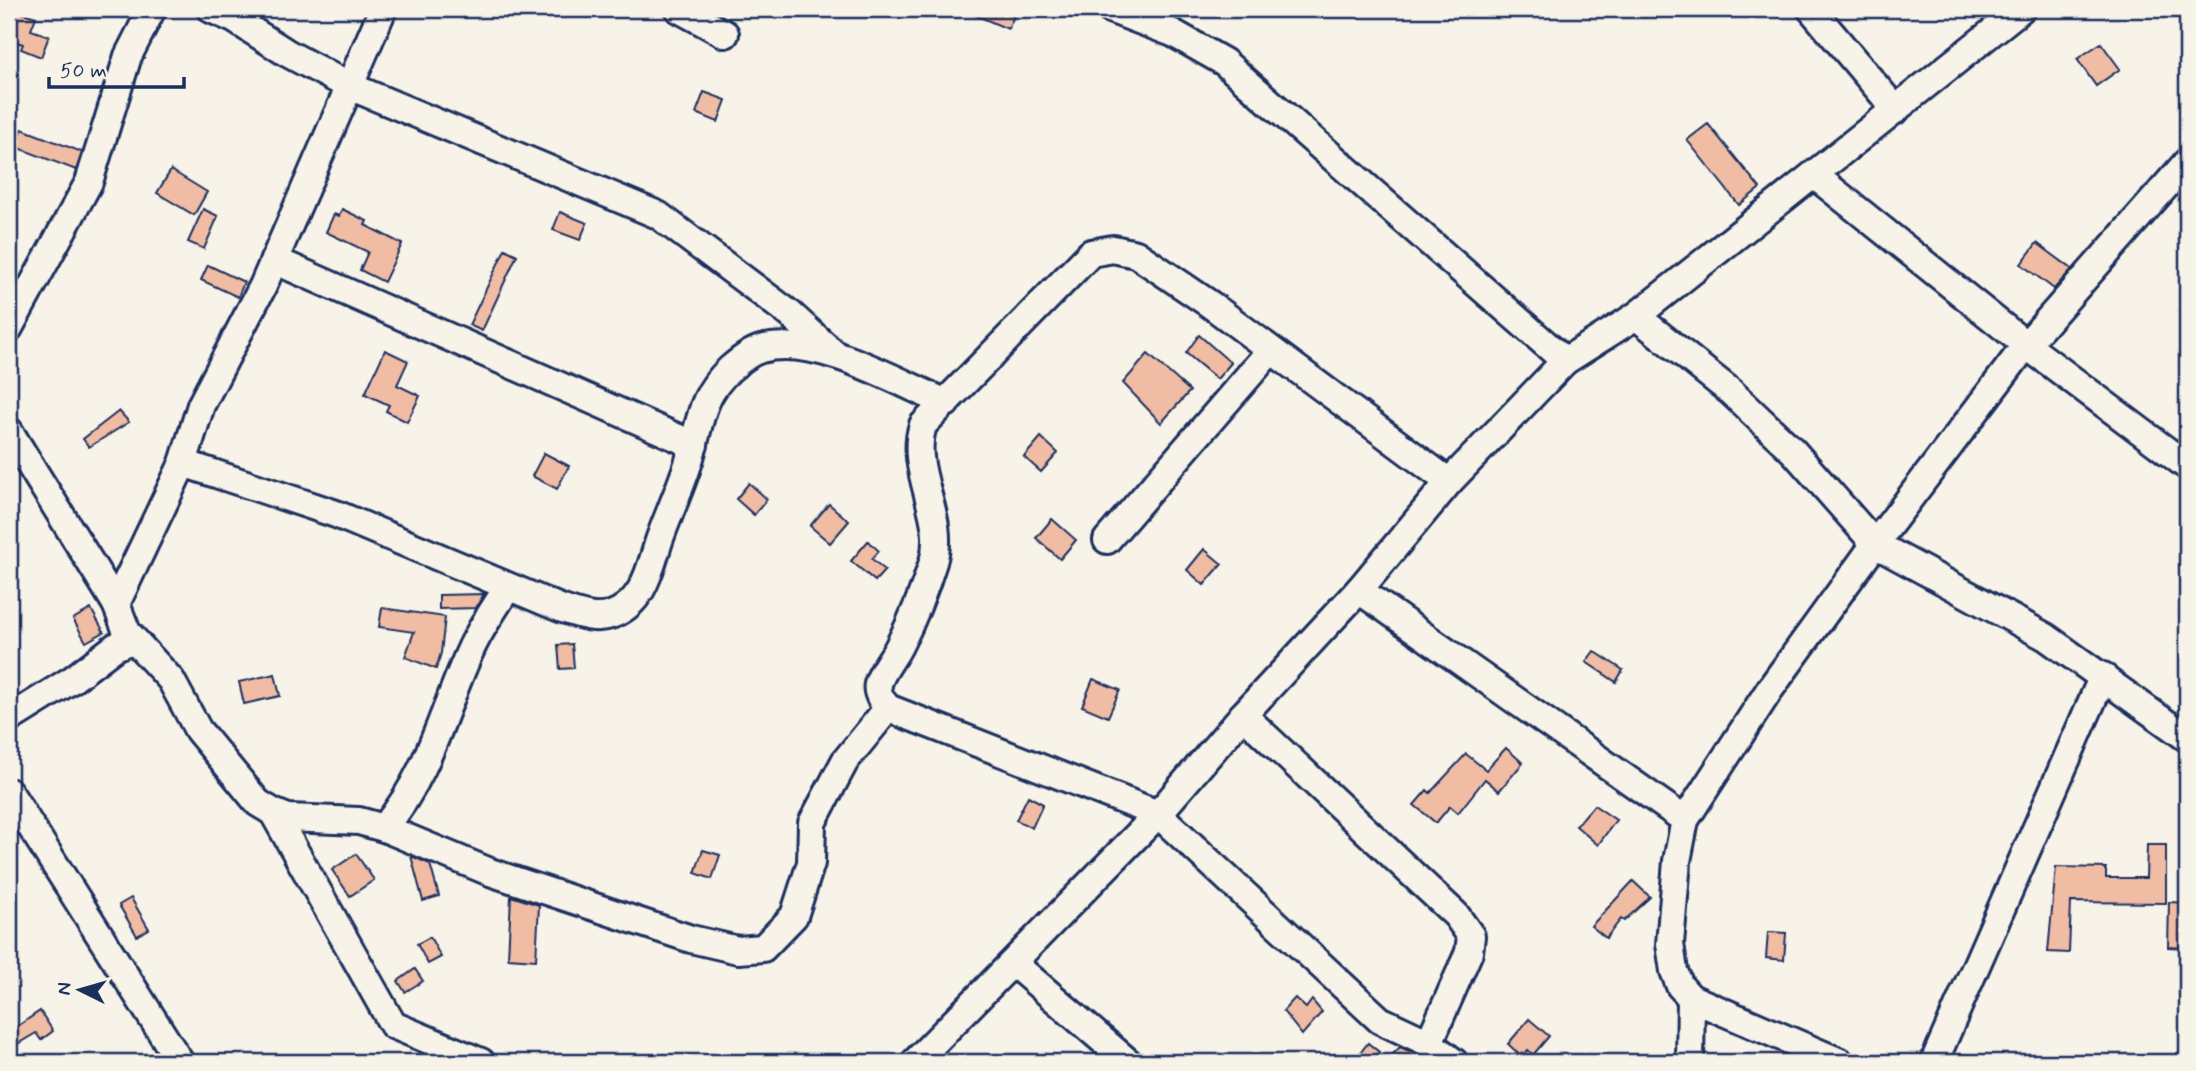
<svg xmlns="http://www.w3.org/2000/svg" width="2196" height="1071" font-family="Mynerve,sans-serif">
  <rect width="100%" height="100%" fill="#f7f3e8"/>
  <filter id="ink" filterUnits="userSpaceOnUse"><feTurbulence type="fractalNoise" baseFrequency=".0143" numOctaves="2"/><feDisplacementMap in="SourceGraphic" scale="14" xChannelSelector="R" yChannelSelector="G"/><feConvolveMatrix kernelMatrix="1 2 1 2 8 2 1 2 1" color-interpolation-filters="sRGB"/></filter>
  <g filter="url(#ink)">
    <!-- building -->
    <g fill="#f1bca4" stroke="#1b2f5e" stroke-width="2">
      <path d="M9,9l27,8 -5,13 18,6 -8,21 -20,-8 2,-5 -14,-4z"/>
      <path d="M961,9h37l16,7 -6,13z"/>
      <path d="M2101,43l19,26 -24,17 -19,-27z"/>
      <path d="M704,92l22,8 -8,22 -22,-9z"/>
      <path d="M1708,124l52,64 -21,17 -52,-65z"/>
      <path d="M22,129l60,23 -6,18 -60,-23z"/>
      <path d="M171,170l36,22 -13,23 -37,-22z"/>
      <path d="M203,209l15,7 -14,33 -16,-7z"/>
      <path d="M342,209l25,12 -2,4 37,19 -18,38 -24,-12 8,-18 -42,-20 8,-18 5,2z"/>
      <path d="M560,212l27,11 -7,17 -27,-10z"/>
      <path d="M2037,243l35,26 -18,20 -33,-25z"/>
      <path d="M505,249l12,6 -35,76 -13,-6z"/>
      <path d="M208,265l36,17 -6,15 -37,-17z"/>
      <path d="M1199,335l32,28 -14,16 -31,-26z"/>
      <path d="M385,350l23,11 -11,24 23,11 -13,26 -21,-11 3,-6 -24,-11z"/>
      <path d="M1148,354l42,37 -29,32 -38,-40z"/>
      <path d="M119,411l10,11 -40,25 -6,-8z"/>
      <path d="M1041,437l17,16 -17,19 -17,-15z"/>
      <path d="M544,453l25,13 -12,23 -25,-13z"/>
      <path d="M749,483l18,16 -13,16 -18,-16z"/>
      <path d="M829,504l20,17 -19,22 -20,-17z"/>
      <path d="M1052,519l24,21 -16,19 -24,-21z"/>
      <path d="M868,541l11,10 -7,8 13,11 -10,11 -24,-20z"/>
      <path d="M1204,549l18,15 -18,21 -17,-15z"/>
      <path d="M484,594l-8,14 -37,1v-14z"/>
      <path d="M382,608l63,9 -4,36 -5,16 -31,-12 9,-25 -35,-5z"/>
      <path d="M91,609l13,23 -18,10 -13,-23z"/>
      <path d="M572,644l2,24 -14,1 -2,-24z"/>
      <path d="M1594,651l29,19 -7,12 -30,-20z"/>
      <path d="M275,674l5,22 -36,8 -5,-22z"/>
      <path d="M1093,679l27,11 -12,27 -26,-11z"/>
      <path d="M1506,748l17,15 -24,28 -14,-12 -27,34 -8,-7 -14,17 -22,-18 13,-15 3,3 36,-39 20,16z"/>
      <path d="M1028,796l15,8 -11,24 -16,-8z"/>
      <path d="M1594,805l22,15 -18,25 -22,-19z"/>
      <path d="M2147,845h19v58l-95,-1 -2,51 -21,-1 8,-85 50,1v10h40z"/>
      <path d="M703,850l17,5 -8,24 -17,-6z"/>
      <path d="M356,854l18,26 -24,16 -18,-26z"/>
      <path d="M411,856l19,8 9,32 -16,5z"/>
      <path d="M1633,881l17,16 -26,24 -3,-2 -15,19 -15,-12z"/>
      <path d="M511,896l28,9 -3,55 -28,-2z"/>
      <path d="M131,898l18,31 -12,7 -18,-31z"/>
      <path d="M2169,902l18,1 -1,45 -18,-1z"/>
      <path d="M1768,932l18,1 -2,27 -18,-2z"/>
      <path d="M430,937l11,20 -13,7 -11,-20z"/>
      <path d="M415,969l8,12 -18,11 -7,-11z"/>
      <path d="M1295,998l11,10 6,-8 10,12 -20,23 -19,-24z"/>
      <path d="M40,1011l13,20 -12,9 -5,-7 -27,16v-17z"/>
      <path d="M1529,1019l20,17 -16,19 -5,-5 -6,7 -14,-13z"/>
      <path d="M1368,1043l11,9 -8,10h-18z"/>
      <path d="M1400,1047l18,8 -6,7h-9l-10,-8z"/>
    </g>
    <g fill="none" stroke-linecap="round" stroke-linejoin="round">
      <!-- minor casing -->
      <g stroke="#1b2f5e" stroke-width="32">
        <g id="minor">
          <path d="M211,9l23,10 53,34 60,32 311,130 132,99 43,39"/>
          <path d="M679,9l46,25"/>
          <path d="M1110,9l63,24 51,29 341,299"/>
          <path d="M1811,9l85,101"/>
          <path d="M1814,175l212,170 161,121"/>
          <path d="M274,260l420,185"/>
          <path d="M1636,316l95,76 63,60 81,92 171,93 141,101"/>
          <path d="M9,328l80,-146 39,-126 24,-47"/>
          <path d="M9,431l107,173 11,28 44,48 27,50 60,73 15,9 15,6 71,3 25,7 106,44 201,67 47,11 25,-2 31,-32 17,-53 1,-40 33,-62 43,-53"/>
          <path d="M183,463l153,51 224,94c16,5 34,13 51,7 34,-12 39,-48 49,-77 9,-25 20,-49 28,-74 13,-39 10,-66 42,-95 8,-7 20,-17 31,-20 55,-15 135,32 185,54"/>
          <path d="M1449,482l-238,-177 -75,-51 -23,-5 -22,4 -168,172c-15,46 24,91 10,137 -9,29 -20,57 -34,84 -6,12 -18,26 -21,38 -2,9 4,17 10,24l270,106 222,206 49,23 25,19"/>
          <path d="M1107,540l164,-190"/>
          <path d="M1359,590l326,230"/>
          <path d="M116,604l67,-141 18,-58 62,-119 120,-277"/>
          <path d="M1243,715l213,200 15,21 -2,16 -40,91"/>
          <path d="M9,719l64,-40 42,-32 18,-8"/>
          <path d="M9,792l171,270"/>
          <path d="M273,812l120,213 88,37"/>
          <path d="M384,828c46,-55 58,-116 87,-179 10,-22 24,-41 36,-61"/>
          <path d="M1013,963l115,99"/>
          <path d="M915,1062l243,-248 85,-99 116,-125 90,-108 116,-121 71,-45 385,-307"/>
          <path d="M1690,1062l1,-64"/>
          <path d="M1840,1062l-149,-64 -11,-12 -6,-15 -4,-27 7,-83 8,-41 85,-131 105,-145 151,-199 161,-183"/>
          <path d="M1934,1062l169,-386"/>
        </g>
      </g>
      <!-- minor -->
      <use href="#minor" stroke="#f7f3e8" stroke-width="26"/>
    </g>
  </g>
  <!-- margin -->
  <rect width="2196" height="1071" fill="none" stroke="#f7f3e8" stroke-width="35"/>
  <rect x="18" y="18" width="2161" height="1036" fill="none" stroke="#1b2f5e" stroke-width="2.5" filter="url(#ink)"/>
  <!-- north arrow -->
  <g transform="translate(80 990) rotate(275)" stroke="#f7f3e8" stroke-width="5" paint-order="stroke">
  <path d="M0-5L12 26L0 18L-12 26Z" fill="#1b2f5e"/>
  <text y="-10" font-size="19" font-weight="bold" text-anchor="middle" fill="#1b2f5e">N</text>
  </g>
  <!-- scale -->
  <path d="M49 77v10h135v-10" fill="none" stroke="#1b2f5e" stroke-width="3.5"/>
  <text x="60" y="77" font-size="21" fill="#1b2f5e" stroke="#f7f3e8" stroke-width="5" paint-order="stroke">50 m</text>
</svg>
